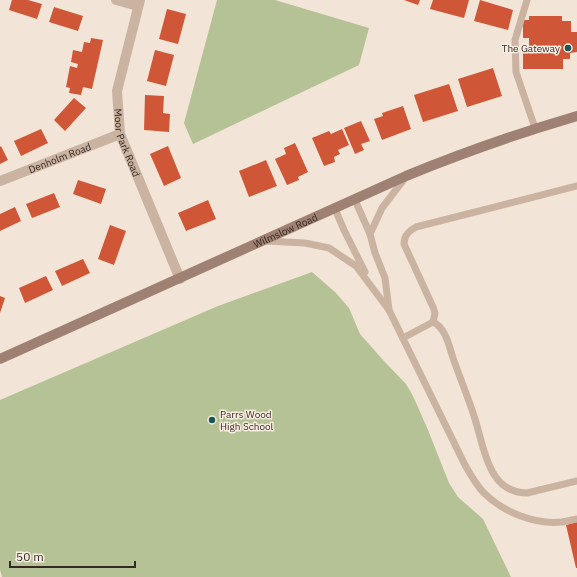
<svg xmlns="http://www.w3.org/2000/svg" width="577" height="577" font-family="'IBM Plex Sans',sans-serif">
  <rect width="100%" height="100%" fill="#f2e4d6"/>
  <!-- green -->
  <g fill="#b5c295">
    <path d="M217,0h58l94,28 -10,37 -166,79 -9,-21z"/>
    <path d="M312,272l23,20 14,16 11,26 23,26 23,24 7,12 15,34 21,53 9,14 25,22 28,58h-509l-2,-7v-170l218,-94z"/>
  </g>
  <!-- building -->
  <g fill="#cf5737">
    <path d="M12,0h16l14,4 -5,15 -28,-9z"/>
    <path d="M404,0h16l-2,5z"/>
    <path d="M433,0h36l-5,18 -34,-9z"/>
    <path d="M480,0l33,10 -5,20 -34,-9z"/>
    <path d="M54,7l29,9 -5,15 -29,-9z"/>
    <path d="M167,9l19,5 -8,30 -19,-5z"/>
    <path d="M529,16h33v5h9v11h6v20l-7,1v6h-7v10h-40v-18h6v-13h-6v-18h6z"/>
    <path d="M91,38l12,2 -11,49 -9,-2 -2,8 -12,-2 1,-5 -4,-1 4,-21 7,2 1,-4 -7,-2 2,-12 9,2 2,-10 6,1z"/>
    <path d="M155,50l19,5 -8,31 -19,-5z"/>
    <path d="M493,68l9,28 -35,11 -9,-28z"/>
    <path d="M449,84l9,27 -35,11 -9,-27z"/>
    <path d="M145,95l19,1 -1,17 7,1 -1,18 -25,-2z"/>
    <path d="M74,98l12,10 -21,23 -11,-11z"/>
    <path d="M403,106l8,23 -29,11 -8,-21 9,-3 -1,-3z"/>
    <path d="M361,121l9,20 -9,3 3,6 -9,4 -11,-26z"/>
    <path d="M41,129l7,14 -27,13 -7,-15z"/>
    <path d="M342,129l7,16 -11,5 2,4 -6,3 1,5 -11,4 -12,-28 17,-7 2,3z"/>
    <path d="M295,143l13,29 -10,5 1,3 -12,5 -12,-26 11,-5 -2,-6z"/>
    <path d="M1,146l7,14 -8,4v-17z"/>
    <path d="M168,146l13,32 -17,8 -14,-32z"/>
    <path d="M266,160l11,26 -28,11 -10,-26z"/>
    <path d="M78,180l28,9 -5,15 -28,-10z"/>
    <path d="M54,193l6,14 -28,11 -6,-14z"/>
    <path d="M208,200l8,19 -30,12 -8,-18z"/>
    <path d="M15,207l6,14 -21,10v-17z"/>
    <path d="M110,225l16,6 -12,34 -16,-6z"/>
    <path d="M83,259l7,14 -28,13 -7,-15z"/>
    <path d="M46,276l7,14 -28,13 -6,-15z"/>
    <path d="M0,296l5,2 -5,15z"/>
    <path d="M577,522v46h-1l-10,-43z"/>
  </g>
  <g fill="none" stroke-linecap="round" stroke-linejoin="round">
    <!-- lane -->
    <g stroke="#cbb3a1" stroke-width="7">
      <path d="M527,0l-12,40 1,32 19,56"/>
      <path d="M577,186l-161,41c-7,4 -12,8 -12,17l29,63 2,6 -2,9c13,6 16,24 20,36 7,20 15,39 21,58 10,29 13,77 53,77l50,-12"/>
      <path d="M355,200l15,34"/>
      <path d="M335,209l9,21 21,42"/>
      <path d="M265,241l40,2 24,5 27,18 33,44 76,155c5,9 11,20 19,28 19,19 51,32 78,29 5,-1 10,-2 15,-3"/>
      <path d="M389,310l-4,-32 -10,-25 -5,-19 12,-26 23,-30"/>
      <path d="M403,338l30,-16"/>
    </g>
    <!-- street -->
    <g stroke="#cbb3a1" stroke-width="10">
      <path d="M116,0l22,6"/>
      <path id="s1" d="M140,0l-23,91 3,43 60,145"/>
      <path id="s2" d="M0,181l120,-47"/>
    </g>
    <!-- secondary -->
    <path stroke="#9f8173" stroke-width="10" id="s3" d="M0,359l406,-183c56,-23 113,-43 171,-60"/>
  </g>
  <!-- markers -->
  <g fill="#185759" stroke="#faeee2" stroke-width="1.5">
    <circle cx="568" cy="48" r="4"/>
    <circle cx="212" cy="420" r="4"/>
  </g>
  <g text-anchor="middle" stroke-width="3" stroke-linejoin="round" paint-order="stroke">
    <!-- poi labels -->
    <g font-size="10" fill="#352925" stroke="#faeee2" text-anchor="end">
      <text x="560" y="52">The Gateway</text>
      <text x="220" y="418" text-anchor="start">Parrs Wood<tspan x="220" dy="12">High School</tspan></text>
    </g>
    <!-- street labels -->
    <g font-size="10" fill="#352925" stroke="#faeee2">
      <text dy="4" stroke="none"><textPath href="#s1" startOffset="147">Moor Park Road</textPath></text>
      <text dy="4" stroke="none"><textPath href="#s2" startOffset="64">Denholm Road</textPath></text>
      <text dy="4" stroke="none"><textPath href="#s3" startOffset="313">Wilmslow Road</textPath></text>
    </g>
  </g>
  <!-- scale -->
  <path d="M10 561v6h125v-6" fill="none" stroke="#352925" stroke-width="2"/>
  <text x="16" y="561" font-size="12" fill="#352925" stroke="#faeee2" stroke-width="3" paint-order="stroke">50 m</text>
</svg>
